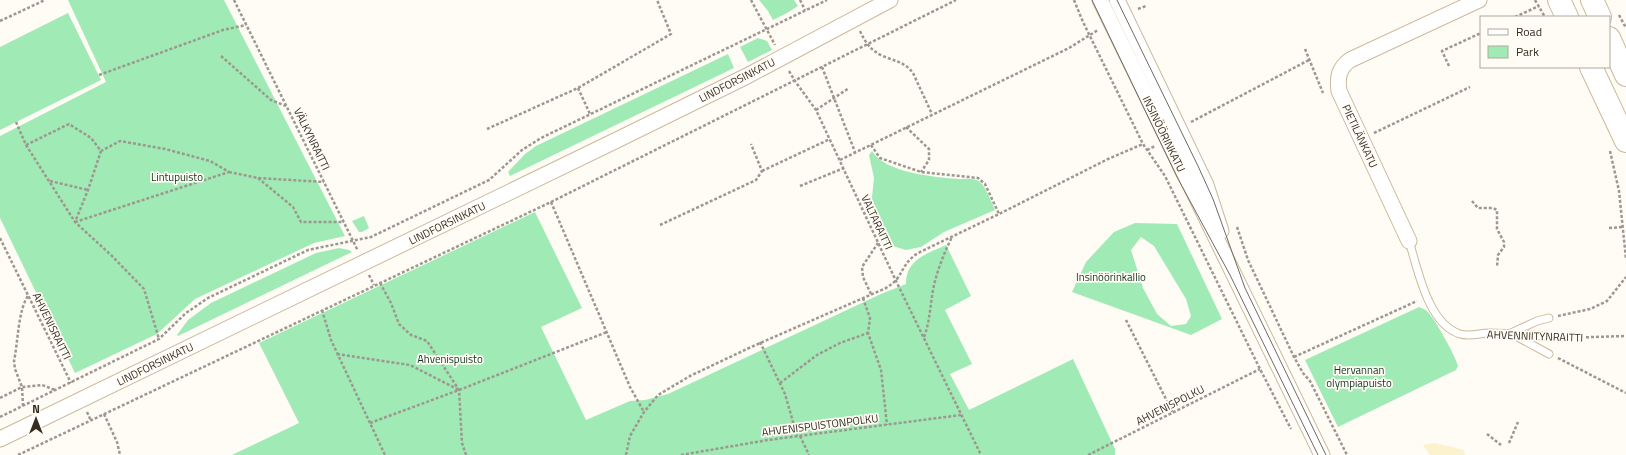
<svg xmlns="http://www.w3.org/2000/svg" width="1626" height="455" font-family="'Titillium Web',sans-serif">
  <rect width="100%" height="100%" fill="#fffbf5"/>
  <!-- green -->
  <g fill="#a0ebb5" fill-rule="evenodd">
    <path d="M68,0h156l121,236 -31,7 -119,56 -38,35 -82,39 -75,-155v-82l106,-54z"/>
    <path d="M759,0h35l4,6 -11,7 -14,7 -5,-9z"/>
    <path d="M68,13l33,67 -101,50v-83z"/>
    <path d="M758,38l9,3 5,9 -24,12 -8,-15z"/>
    <path d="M728,54l6,14 -224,108 -2,-4 17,-18 11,-8z"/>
    <path d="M872,151c13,22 63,26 86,28 7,0 18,-2 23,4 5,5 11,20 14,27l-51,22 -23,15 -15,3 -17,-5 -10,-14 -6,-16 -1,-18 2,-19 -5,-23z"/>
    <path d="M535,212l47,96 -41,19 45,93 44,-19 15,-1 23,-6 213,-100 25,-10c0,-25 21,-30 40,-39l25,51 -26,14 27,54 -22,10 19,36 104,-51 42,90v6h-883l67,-32 -40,-80z"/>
    <path d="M364,216l5,12 -7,4h-3l-7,-11z"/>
    <path d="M1135,223l42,1 45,95 -31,16 -119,-43 14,-30 28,-30zM1141,237l13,9 32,53 5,17 -5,8 -15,2 -14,-12 -14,-26 -12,-38z"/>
    <path d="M339,248l10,2 3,2 -174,84 -1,-1 11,-15 23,-17 105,-50z"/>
    <path d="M1419,307c2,1 6,2 8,4 8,8 28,44 31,55l-2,4 -118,57 -33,-67z"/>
  </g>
  <!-- sand -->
  <path fill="#fcf2cd" d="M1435,443l29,7 1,5h-35l-7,-10z"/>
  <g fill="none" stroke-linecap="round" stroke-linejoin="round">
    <!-- lane casing -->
    <g stroke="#ccba9a" stroke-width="9">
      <g id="lane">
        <path d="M1409,241c9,29 19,83 51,93 9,3 21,-1 30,-1 21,0 41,2 61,4"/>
        <path d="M1511,333l26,-12 12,-3"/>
        <path d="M1514,335l35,19"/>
      </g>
    </g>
    <!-- street casing -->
    <g stroke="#ccba9a" stroke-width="17">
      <g id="street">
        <path d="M1100,0l222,455"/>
        <path d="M1117,0l89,185 15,46"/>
        <path d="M1409,241l-70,-150c-2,-14 0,-23 11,-31l129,-60"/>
        <path d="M0,439l619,-300 128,-63 143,-76"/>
      </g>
    </g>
    <!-- primary casing -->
    <g stroke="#ccba9a" stroke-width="24">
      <g id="primary">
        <path d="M1559,0l8,17"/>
        <path d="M1592,0l8,17"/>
        <path d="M1609,38l17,37"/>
        <path d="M1591,67l35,74"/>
      </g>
    </g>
    <!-- path -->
    <g stroke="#9d988f" stroke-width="2.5" stroke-dasharray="3 2" stroke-linecap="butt">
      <path d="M234,0l124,251"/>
      <path d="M751,0l24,45"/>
      <path d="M800,0l5,10"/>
      <path d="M1074,0l9,22 60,122 22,32 95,193 31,60"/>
      <path d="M1535,0l10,17"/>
      <path d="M1138,9l8,-3"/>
      <path d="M1619,15l7,13"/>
      <path d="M1515,17l24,-11"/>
      <path d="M0,21l45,-21"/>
      <path d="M860,31c5,11 11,20 23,25 11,5 22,6 30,17l19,41"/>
      <path d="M1305,49l18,44"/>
      <path d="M221,56l50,44 15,6"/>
      <path d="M1449,66l-7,-15 39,-18"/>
      <path d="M822,67l33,85"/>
      <path d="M789,71l6,10 21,29 80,171 85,174"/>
      <path d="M99,75l124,-45 23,-5"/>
      <path d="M578,88l12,26"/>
      <path d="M816,110l33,-22"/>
      <path d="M16,122l10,23 49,77 37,34 32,33 15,50"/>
      <path d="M1191,122l118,-62"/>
      <path d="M906,127l23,22v11l-8,12"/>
      <path d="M487,129l91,-41 93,-54 -14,-34"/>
      <path d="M1374,133l96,-46"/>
      <path d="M26,145l43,-21 22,14 10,13 -13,39 -13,32"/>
      <path d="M871,145l9,13 41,14 57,6 7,6 14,30"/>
      <path d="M1147,150l8,-4"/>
      <path d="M1610,151l9,40 7,68"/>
      <path d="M840,160l229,-112 29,-18"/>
      <path d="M762,171l68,-32"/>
      <path d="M229,172l29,6 66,4"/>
      <path d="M258,178l35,29 8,15h43"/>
      <path d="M50,181l38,9"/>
      <path d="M800,186l44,-18"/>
      <path d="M1472,201l6,7h15l4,2v19l7,13v5l-6,8 -1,12"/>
      <path d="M551,202l79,185 14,25"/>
      <path d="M75,222l154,-50 -19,-11 -45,-12 -45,-8 -19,10"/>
      <path d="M660,225l96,-45 6,-9 -11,-27"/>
      <path d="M1237,227l11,33 46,97 9,16 7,8 37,74"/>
      <path d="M1609,228l14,-1"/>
      <path d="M0,238l71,145"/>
      <path d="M369,275l5,10"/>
      <path d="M380,283l11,20 8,21 12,11 16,6 32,49 3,53 4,12"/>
      <path d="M871,294l-8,-17 -1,-10 16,-24"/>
      <path d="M863,298l7,20 -2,15 13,37 6,55"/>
      <path d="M322,310l9,30 54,115"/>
      <path d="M1558,316l32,-7 17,-8 19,-24"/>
      <path d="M1126,320l47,93"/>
      <path d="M924,337c7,-18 6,-37 11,-56 4,-15 10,-30 17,-44"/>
      <path d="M1561,338l65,-2"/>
      <path d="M760,342l25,52 12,42"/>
      <path d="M337,354l73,11 49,25"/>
      <path d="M1294,357l123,-56"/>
      <path d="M1558,358l68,35"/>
      <path d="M780,383l37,-28 23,-12 28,-10"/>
      <path d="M0,398l22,-11 20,-2 13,5"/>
      <path d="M23,406l-1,-19 -7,-18 -1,-8c4,-18 4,-51 14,-65"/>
      <path d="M87,412l4,9"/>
      <path d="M104,414l13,28 3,13"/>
      <path d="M0,417l159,-78 27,-26 22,-15 100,-48 63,-13 118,-57 33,-30 19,-12 286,-138"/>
      <path d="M370,423l89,-33 148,-58"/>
      <path d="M1487,434l14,11"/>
      <path d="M800,436l9,19"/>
      <path d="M1509,443l9,-21"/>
      <path d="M18,455l533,-253 405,-202"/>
      <path d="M626,455l4,-19 14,-24 14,-17 32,-19 59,-28 137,-60c4,-3 8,-5 11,-9 8,-12 9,-19 23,-27l79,-38 109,-55 35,-15"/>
      <path d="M681,455l87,-15 193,-25"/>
      <path d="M1088,455l172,-86"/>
    </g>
    <!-- lane -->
    <use href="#lane" stroke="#fff" stroke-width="7"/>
    <!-- street -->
    <use href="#street" stroke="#fff" stroke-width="15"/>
    <!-- primary -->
    <use href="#primary" stroke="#fff" stroke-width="22"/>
    <!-- tram -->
    <g stroke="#706a5f" stroke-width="1">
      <path d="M1092,0l85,177 53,98 88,180"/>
      <path d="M1117,0l81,166 15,33 32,89 81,167"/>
    </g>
  </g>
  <g text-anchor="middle" stroke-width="3.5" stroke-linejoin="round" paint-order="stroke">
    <!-- street labels -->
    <g font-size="11" fill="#342d21" stroke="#fffbf5">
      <text transform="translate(737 80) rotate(-27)" y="4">LINDFORSINKATU</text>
      <text transform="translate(1164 134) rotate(64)" y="4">INSINÖÖRINKATU</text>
      <text transform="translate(1360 136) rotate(65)" y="4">PIETILÄNKATU</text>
      <text transform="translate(312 139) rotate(64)" y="4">VÄLKYNRAITTI</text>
      <text transform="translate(877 222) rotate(65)" y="4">VALTARAITTI</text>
      <text transform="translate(447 223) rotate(-26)" y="4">LINDFORSINKATU</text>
      <text transform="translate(52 326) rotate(64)" y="4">AHVENISRAITTI</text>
      <text transform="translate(1535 336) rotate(2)" y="4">AHVENNIITYNRAITTI</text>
      <text transform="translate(155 364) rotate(-26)" y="4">LINDFORSINKATU</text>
      <text transform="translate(1170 405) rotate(-27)" y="4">AHVENISPOLKU</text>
      <text transform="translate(820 425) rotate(-7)" y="4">AHVENISPUISTONPOLKU</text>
    </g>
    <!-- park labels -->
    <g font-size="11" fill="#13341e" stroke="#fffbf5">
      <text x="177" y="181">Lintupuisto</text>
      <text x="1111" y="281">Insinöörinkallio</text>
      <text x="450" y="363">Ahvenispuisto</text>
      <text x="1359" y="374">Hervannan<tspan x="1359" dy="13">olympiapuisto</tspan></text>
    </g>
  </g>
  <!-- legend -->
  <rect x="1480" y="16" width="130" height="52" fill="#fffbf5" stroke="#aea9a0"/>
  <rect x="1488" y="29" width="20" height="6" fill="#ffffff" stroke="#aea9a0"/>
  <text x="1516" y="36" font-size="12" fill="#342d21">Road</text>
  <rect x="1488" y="46" width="20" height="12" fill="#a0ebb5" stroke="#aea9a0"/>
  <text x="1516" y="56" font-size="12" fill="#342d21">Park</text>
  <!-- north arrow -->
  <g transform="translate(36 419)" stroke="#fffbf5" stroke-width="3" paint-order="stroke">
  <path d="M0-3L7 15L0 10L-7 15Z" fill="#342d21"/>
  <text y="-6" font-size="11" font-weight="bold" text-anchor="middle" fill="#342d21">N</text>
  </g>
</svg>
